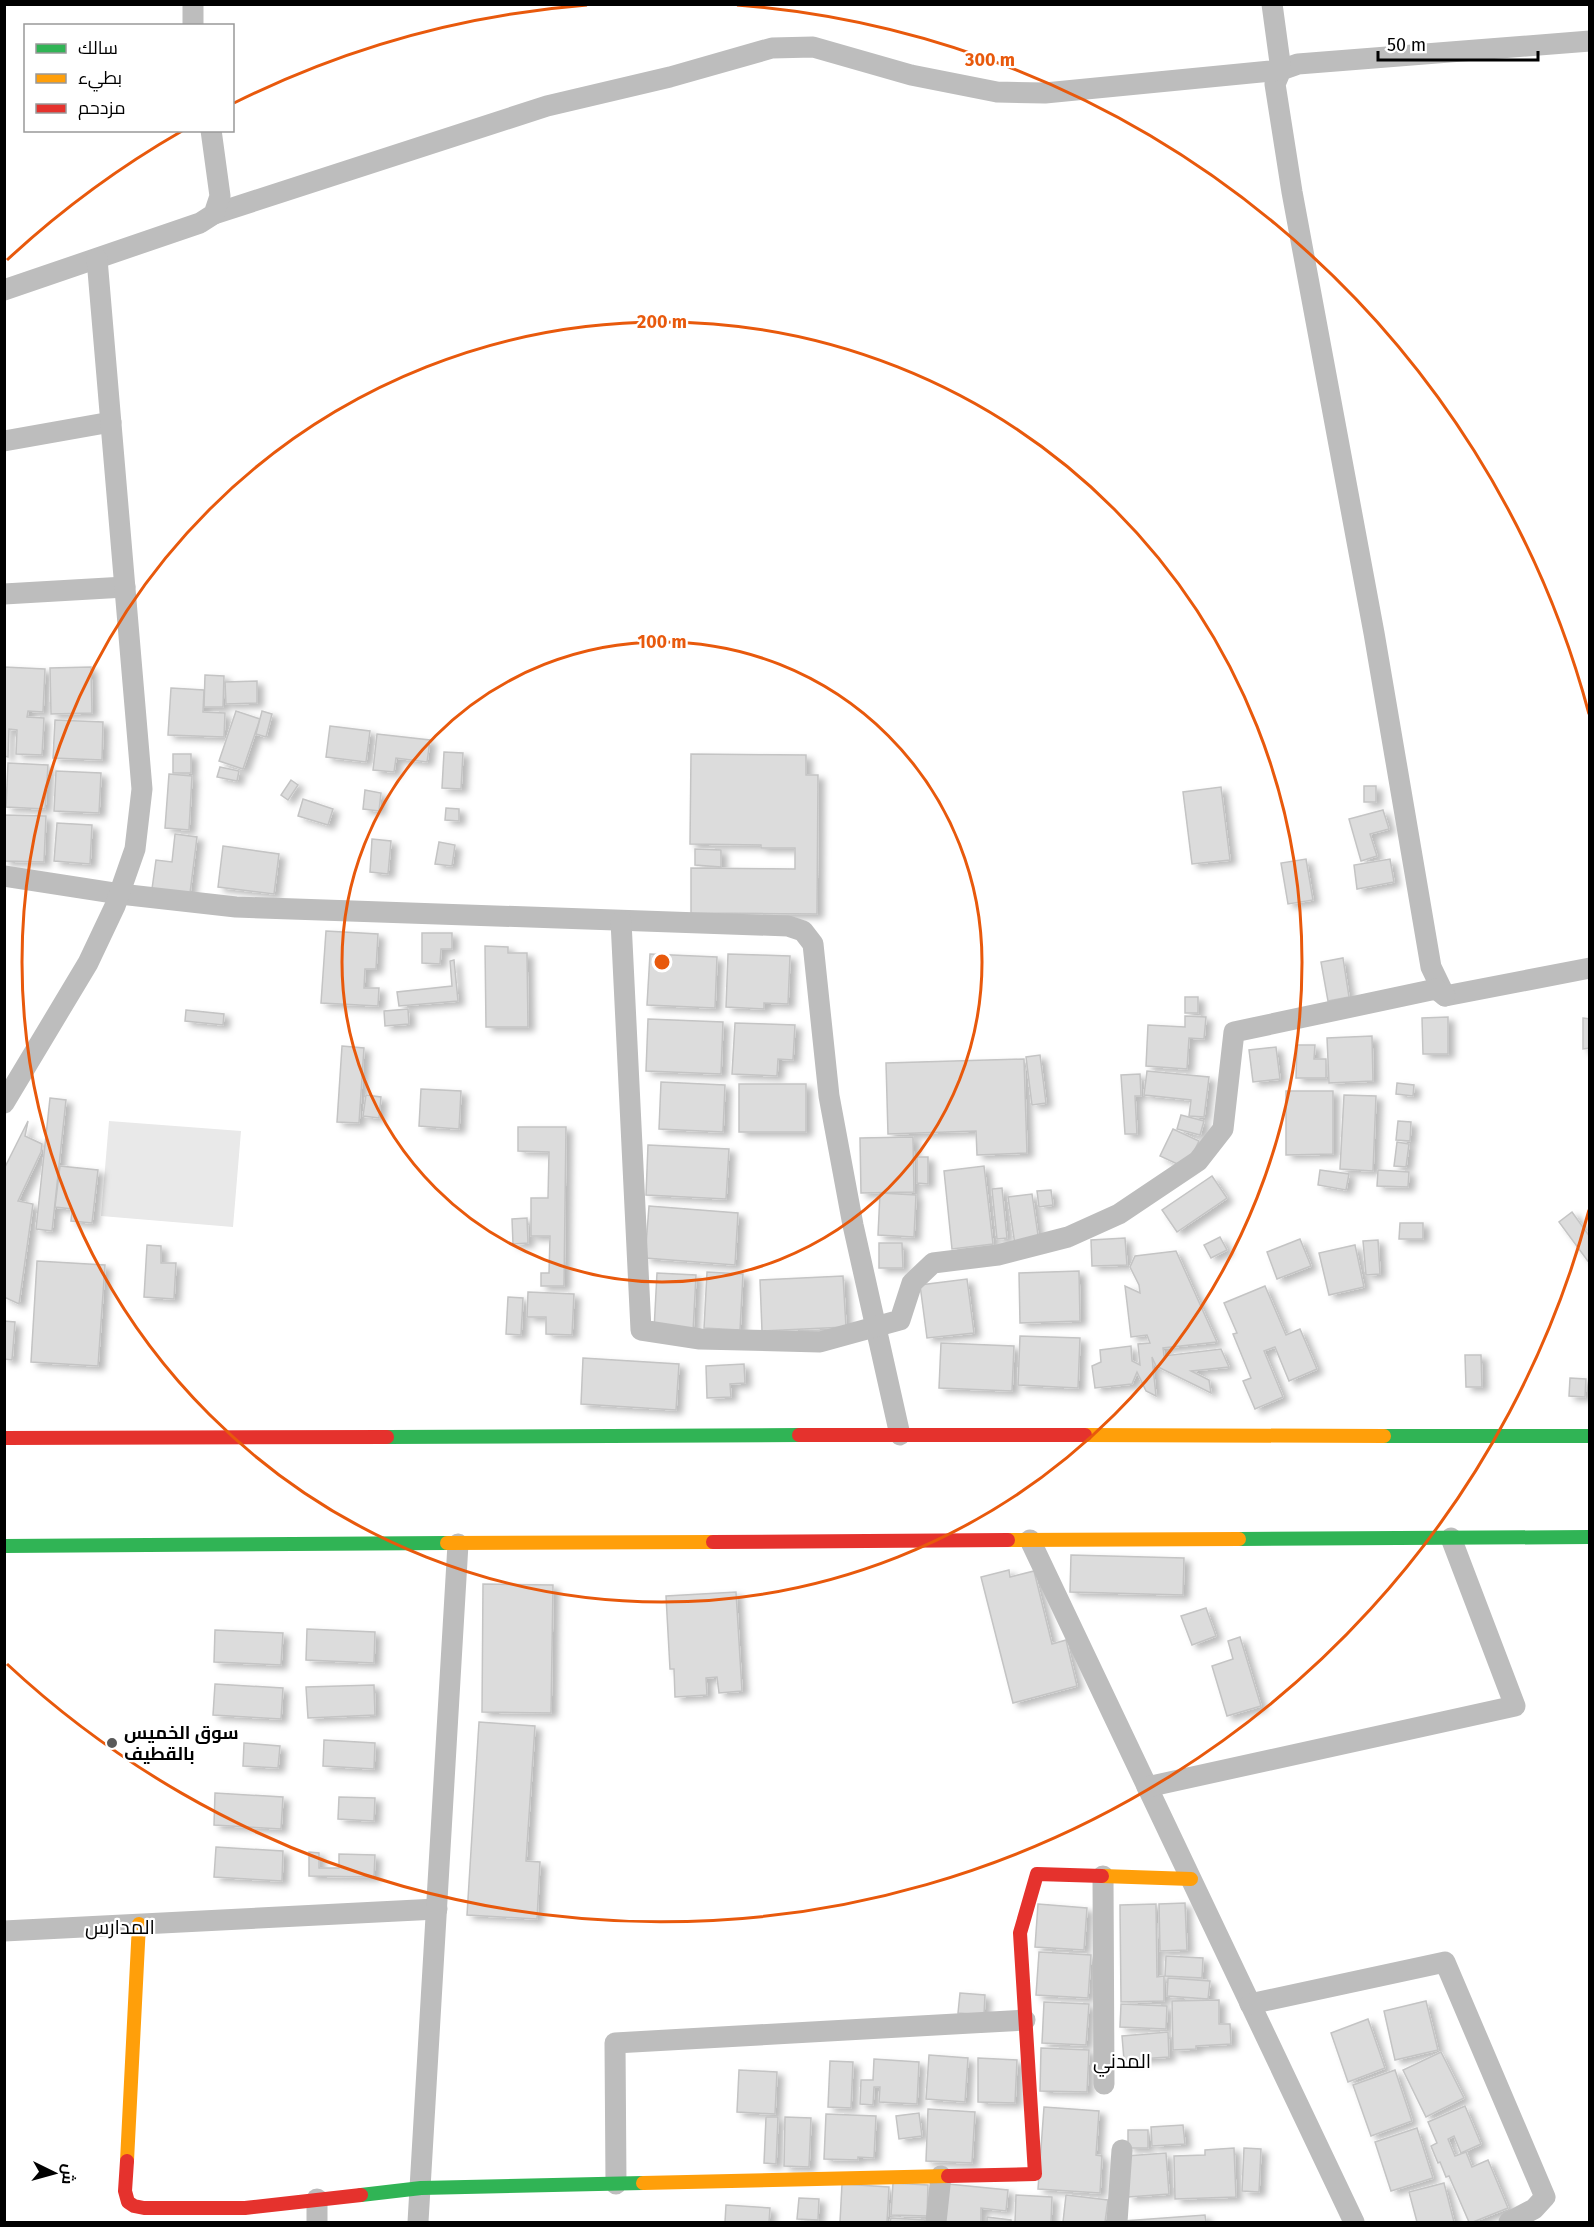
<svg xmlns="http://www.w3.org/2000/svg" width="1594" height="2227" font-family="'Fira Sans',Cairo,sans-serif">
  <defs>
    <filter id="shadow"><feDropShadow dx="6" dy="4" stdDeviation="3" flood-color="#0004"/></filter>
  </defs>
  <rect width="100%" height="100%" fill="#fff"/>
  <!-- green -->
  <path fill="#e9e9e9" d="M109,1121l132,10 -8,96 -132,-11z"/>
  <!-- building -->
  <g fill="#dcdcdc" stroke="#c4c4c4" stroke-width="1.5" filter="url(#shadow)">
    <path d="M4,667l41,2 -2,43 -15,-1 -1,6 17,1 -2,37 -26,-1 1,-24 -8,-1 -1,28 -4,-1z"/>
    <path d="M91,667l1,46 -41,1 -1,-46z"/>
    <path d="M205,675l19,1 -1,31h-19z"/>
    <path d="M257,681v22l-31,1 -1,-22z"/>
    <path d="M171,688l33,2 -1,22 22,1 -1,24 -56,-2z"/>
    <path d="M236,711l24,8 -17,50 -24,-8z"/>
    <path d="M262,711l10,3 -6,23 -10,-3z"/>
    <path d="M55,720l48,2 -1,38 -49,-2z"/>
    <path d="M330,726l40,5 -4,31 -40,-5z"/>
    <path d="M377,734l53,6 -3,22 -31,-4 -2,14 -21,-2z"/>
    <path d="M444,752l19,1 -2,36 -19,-1z"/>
    <rect x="173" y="754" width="18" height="19"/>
    <path d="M691,754l115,1v20h12l-1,139 -126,-1v-45l104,1v-21h-34v-3l-71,-1z"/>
    <path d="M8,763l40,2 -3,44 -39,-2z"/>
    <path d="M220,767l19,4 -2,10 -20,-4z"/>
    <path d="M56,771l45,2 -2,40 -45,-2z"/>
    <path d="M169,774l23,2 -3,54 -24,-2z"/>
    <path d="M291,780l7,5 -10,15 -7,-5z"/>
    <rect x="1364" y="786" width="12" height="16"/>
    <path d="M1221,787l9,73 -38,4 -9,-72z"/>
    <path d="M365,790l16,3 -2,18 -16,-2z"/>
    <path d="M303,799l30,10 -5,16 -30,-9z"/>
    <path d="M446,808l13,1v12l-14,-1z"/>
    <path d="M1383,810l6,19 -19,5 7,22 -16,5 -12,-42z"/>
    <path d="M4,815l42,1 -2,46 -40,-1z"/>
    <path d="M57,823l35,2 -2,39 -36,-3z"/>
    <path d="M175,834l22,3 -7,56 -38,-4 4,-29 16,2z"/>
    <path d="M372,839l19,2 -3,33 -18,-2z"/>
    <path d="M439,842l16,3 -3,21 -17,-2z"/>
    <path d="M223,846l56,8 -5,40 -56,-7z"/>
    <path d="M695,849l26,1v17l-26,-2z"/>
    <path d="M1306,859l7,41 -25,4 -7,-41z"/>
    <path d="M1390,859l4,23 -37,7 -3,-24z"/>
    <path d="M326,931l52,3 -2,35h-11l-1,19h15l-1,18 -57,-3z"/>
    <path d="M422,933h30v16h-11l-1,15 -18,-1z"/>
    <path d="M485,946l23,1v6h19l1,74h-42z"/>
    <path d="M650,954l67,3 -2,51 -68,-3z"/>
    <path d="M728,954l62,2 -2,48 -24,-1v6l-38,-2z"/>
    <path d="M1343,958l6,39 -21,4 -7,-39z"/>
    <path d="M454,960l4,41 -59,5 -2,-14 55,-6 -2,-25z"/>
    <rect x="1185" y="997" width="13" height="16"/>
    <path d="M408,1009l1,15 -24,2 -1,-15z"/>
    <path d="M186,1010l38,4 -1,11 -38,-4z"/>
    <path d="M1185,1016l21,1 -2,22 -15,-1 -2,31 -41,-3 2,-41 37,2z"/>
    <path d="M1448,1017v37h-25l-1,-36z"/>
    <path d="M1583,1018l7,1v29l-7,1z"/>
    <path d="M648,1019l75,3 -2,52 -75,-3z"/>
    <path d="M735,1023l60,2 -2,35 -15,-1 -1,17 -45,-2z"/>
    <path d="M1372,1036l1,45 -44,2 -2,-45z"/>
    <path d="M1297,1045h18l-1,14h12v19h-30z"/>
    <path d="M342,1046l22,2 -5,75 -22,-1z"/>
    <path d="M1276,1047l4,32 -27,3 -4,-32z"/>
    <path d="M1040,1055l6,48 -14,2 -6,-48z"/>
    <path d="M1024,1059l3,94 -50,2 -1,-24 -88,3 -2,-71z"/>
    <path d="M1147,1071l62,6 -5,40 -15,-1 2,-16 -47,-5z"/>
    <path d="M1140,1074l1,22h-6l2,38h-12l-4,-59z"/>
    <path d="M661,1082l64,3 -2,47 -64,-3z"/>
    <path d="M1397,1083l17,2 -1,11 -17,-2z"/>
    <rect x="739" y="1084" width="67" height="48"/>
    <path d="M421,1089l40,2 -2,38 -40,-3z"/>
    <path d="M1286,1091h47v63l-47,1z"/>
    <path d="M366,1095l15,2 -2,21 -16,-2z"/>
    <path d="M1344,1095l32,1 -3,75 -33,-2z"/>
    <path d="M50,1098l16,2 -14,131 -16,-2z"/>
    <path d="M1181,1115l23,6 -4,14 -23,-6z"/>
    <path d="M28,1121l-3,15 17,8 -1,8 -23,49 15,3 -14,100 -15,-7v-128z"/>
    <path d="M1398,1121l13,1 -1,19 -14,-1z"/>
    <path d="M518,1127h48l-2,159h-23v-13h8l1,-37h-19v-38h17l1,-46 -31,-1z"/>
    <path d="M1173,1129l26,12 -13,27 -26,-12z"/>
    <path d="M913,1137l1,55 -53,1 -1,-55z"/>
    <path d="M1397,1142l12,2 -3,23 -12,-1z"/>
    <path d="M648,1145l81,4 -3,50 -80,-4z"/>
    <path d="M917,1157h11v27l-11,-1z"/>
    <path d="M60,1166l38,4 -6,53 -21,-2 1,-12 -17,-2z"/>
    <path d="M984,1166l9,78 -41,5 -8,-78z"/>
    <path d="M1320,1170l29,4 -3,16 -28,-5z"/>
    <path d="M1378,1170l31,2 -1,15 -31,-1z"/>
    <path d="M1212,1176l15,22 -50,34 -15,-22z"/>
    <path d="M1002,1188l5,50 -10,1 -5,-50z"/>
    <path d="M1051,1190l2,15 -14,2 -2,-16z"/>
    <path d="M880,1193l36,2 -2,42 -36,-2z"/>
    <path d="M1032,1194l7,48 -24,3 -7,-48z"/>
    <path d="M649,1206l89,7 -3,52 -90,-7z"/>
    <path d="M1572,1212l18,25v27l-31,-42z"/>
    <path d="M527,1218l1,25 -15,1 -1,-25z"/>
    <path d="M1400,1223h23v16h-24z"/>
    <path d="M1220,1237l7,13 -16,8 -7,-13z"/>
    <path d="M1125,1238l2,27 -35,1 -1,-26z"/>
    <path d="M1300,1239l11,27 -34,13 -10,-27z"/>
    <path d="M1378,1240l2,34 -14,1 -3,-34z"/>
    <path d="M879,1243h23l1,25h-24z"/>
    <path d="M147,1245l14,1v17h15l-2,36 -30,-2z"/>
    <path d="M1355,1245l9,42 -35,8 -10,-42z"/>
    <path d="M1176,1251l41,91 -54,6 1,8 57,-7 8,18 -38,4 18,9 2,13 -55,-27 -4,-9 4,39 -10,-5 -9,-19 -5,12 -37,4 -3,-22 9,-4 -1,-12 31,-4 1,15 8,4 -2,-21 12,-1 -3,-8 -16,2 -6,-51 15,7 -1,-8 -9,-18 5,-11z"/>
    <path d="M37,1261l68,4 -7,101 -67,-4z"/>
    <path d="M1079,1271l1,50 -60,2 -1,-50z"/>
    <path d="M707,1272l36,2 -3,56 -36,-2z"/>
    <path d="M657,1273l39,2 -3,57 -39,-2z"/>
    <path d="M843,1276l3,51 -84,4 -2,-51z"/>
    <path d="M967,1279l7,54 -47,5 -7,-53z"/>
    <path d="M1265,1286l21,49 14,-6 17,40 -28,12 -14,-34 -11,4 19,46 -28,12 -12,-28 8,-3 -18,-44 4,-1 -13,-30z"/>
    <path d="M528,1292l46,2 -2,41 -26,-1v-17h-19z"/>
    <path d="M508,1297l15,1 -2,37 -15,-1z"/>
    <path d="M4,1321l11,1 -3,38 -8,-1z"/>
    <path d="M1020,1336l60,2 -2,50 -60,-3z"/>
    <path d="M941,1343l73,3 -2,45 -73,-3z"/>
    <path d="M1465,1355h16l1,32h-16z"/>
    <path d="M583,1358l96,6 -3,46 -95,-6z"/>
    <path d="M744,1364l1,19 -15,1 1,13 -24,1 -1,-32z"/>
    <path d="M1570,1378l16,1 -1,18 -16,-1z"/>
    <path d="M1071,1555l113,3 -1,37 -113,-3z"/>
    <path d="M1009,1570l1,7 24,-6 18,73 14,-4 11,46 -64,17 -32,-126z"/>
    <path d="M483,1584l70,1 -2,128 -69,-1z"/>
    <path d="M736,1592l6,99 -23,2 -2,-16 -11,1 1,17 -32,2 -1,-28h-4l-4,-73z"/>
    <path d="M1206,1608l10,28 -24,9 -11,-29z"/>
    <path d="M307,1629l68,3 -1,31 -68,-3z"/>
    <path d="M215,1630l68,3 -2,32 -67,-3z"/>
    <path d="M1240,1637l21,69 -34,10 -15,-50 21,-7 -5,-18z"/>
    <path d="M215,1684l68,4 -2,31 -68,-4z"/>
    <path d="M374,1685l1,30 -67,3 -2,-31z"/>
    <path d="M479,1722l56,4 -9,135 14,1 -3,57 -70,-4z"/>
    <path d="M324,1740l51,3 -1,26 -51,-3z"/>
    <path d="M244,1743l36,3 -2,22 -35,-2z"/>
    <path d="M215,1793l68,4 -2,32 -67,-4z"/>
    <path d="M339,1797l36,1 -1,23 -36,-2z"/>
    <path d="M216,1847l67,4 -1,30 -68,-4z"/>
    <path d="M309,1852l10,1v15h20v-14l36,1 -1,22 -65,-1z"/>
    <path d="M1185,1903l2,47 -27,1 -1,-47z"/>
    <path d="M1038,1904l49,4 -3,42 -49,-3z"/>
    <path d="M1156,1904l1,73 7,-1v25l-43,1 -1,-97z"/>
    <path d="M1039,1952l52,3 -3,43 -52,-3z"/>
    <path d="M1166,1956l37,2 -1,20 -37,-2z"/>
    <path d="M1168,1978l42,3 -2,18 -41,-3z"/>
    <path d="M960,1993l25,2 -1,20 -26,-2z"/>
    <path d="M1219,2000v24h11l1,20 -35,2v3l-23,1 -1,-49z"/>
    <path d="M1426,2001l12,49 -43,10 -11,-49z"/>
    <path d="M1044,2002l45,2 -3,41 -44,-2z"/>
    <path d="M1121,2004l46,2 -1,23 -46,-2z"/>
    <path d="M1368,2019l17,49 -37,14 -17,-49z"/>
    <path d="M1168,2032l1,25 -45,3 -2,-24z"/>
    <path d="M1041,2048l48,2 -2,42 -47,-1z"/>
    <path d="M1441,2052l23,46 -38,19 -23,-47z"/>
    <path d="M929,2055l39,3 -3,44 -39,-3z"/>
    <path d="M978,2058l39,2 -2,43 -37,-1z"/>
    <path d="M874,2059l45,3 -2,42 -38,-2 1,-15h-6l-1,18 -13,-1 1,-24h12z"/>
    <path d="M830,2061l23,1 -2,46 -23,-1z"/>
    <path d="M739,2070l38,2 -2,42 -38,-2z"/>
    <path d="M1395,2070l17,51 -41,15 -18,-51z"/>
    <path d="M1465,2106l16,38 -20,9 -7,-17 -6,3 7,17 11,-4 6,15 16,-7 20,48 -35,14h-4l-20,-46 -3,1 -6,-15 -2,1 -7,-17 6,-3 -9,-21z"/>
    <path d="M1044,2107l55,4 -3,44 6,1 -2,37 -62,-4z"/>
    <path d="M928,2109l47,3 -3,51 -46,-2z"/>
    <path d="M919,2113l3,23 -23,3 -3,-23z"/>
    <path d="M826,2114l50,2 -2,42 -16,-1v3l-34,-1z"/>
    <path d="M766,2117h12l-2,47 -12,-1z"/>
    <path d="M785,2117l26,1 -2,49 -25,-1z"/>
    <path d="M1183,2125l2,19 -33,2 -1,-19z"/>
    <path d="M1417,2128l16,50 -42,13 -16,-49z"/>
    <rect x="1128" y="2130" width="20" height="18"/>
    <path d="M1234,2148l2,49 -61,2 -1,-43 31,-1v-5z"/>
    <path d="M1244,2148l17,1 -2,43 -17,-1z"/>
    <path d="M1166,2153l3,41 -41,3 -2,-41z"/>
    <path d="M893,2183l35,2 -1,31 -36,-1z"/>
    <path d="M1444,2183l10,39h-37l-8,-30z"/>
    <path d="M842,2184l47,3 -2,35h-47z"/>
    <path d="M948,2184l60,6 -2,21 -25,-3v14h-37z"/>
    <path d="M1016,2195l36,2 -1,25h-36z"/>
    <path d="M1066,2195l42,5 -3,22h-42z"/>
    <path d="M799,2198l20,1 -1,21 -21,-1z"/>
    <path d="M726,2205l44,3 -1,14h-44z"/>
    <path d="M1205,2215l1,7h-83v-1z"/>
    <path d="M987,2217l24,3v2h-24z"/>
    <path d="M891,2218l34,2v2h-35z"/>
  </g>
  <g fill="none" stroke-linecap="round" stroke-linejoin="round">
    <!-- street -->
    <g stroke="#bdbdbd" stroke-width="21">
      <path d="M193,4v22"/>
      <path d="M1590,41l-292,23 -17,6 -6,14 17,108 82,441 57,334 14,29 145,-28"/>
      <path d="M214,214l333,-108 123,-29 102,-29 41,-1 98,28 86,17 48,1 236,-23 -9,-66"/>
      <path d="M4,290l196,-67 14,-9 6,-18 -9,-66"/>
      <path d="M4,441l107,-19"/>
      <path d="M4,594l121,-7"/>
      <path d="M4,876l116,18 116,13 552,19 15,5 10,13 16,152 24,129 47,210"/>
      <path d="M621,921l20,409 59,9 120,3 80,-22 12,-37 21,-20 65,-8 70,-18 51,-23 79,-53 25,-32 11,-97 202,-43 9,7"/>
      <path d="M4,1103l84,-140 27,-57 20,-57 7,-60 -45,-530"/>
      <path d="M1030,1540l324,682"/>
      <path d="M1147,1787l368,-81 -64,-168"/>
      <path d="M1103,1876l1,208"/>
      <path d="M4,1931l433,-22"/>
      <path d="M1250,2004l195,-42 100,235 -11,12 -25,13"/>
      <path d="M616,2184l-1,-141 410,-23"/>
      <path d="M317,2222v-23"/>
      <path d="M418,2222l40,-678"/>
      <path d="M936,2222l5,-46"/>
      <path d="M1117,2222l5,-72"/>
    </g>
    <!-- fast -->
    <g stroke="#30b455" stroke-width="14">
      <path d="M1384,1436h206"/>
      <path d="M387,1437l412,-2"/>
      <path d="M1239,1539l351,-2"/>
      <path d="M4,1546l443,-3"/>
      <path d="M361,2195l60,-7 222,-5"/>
    </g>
    <!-- slow -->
    <g stroke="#ff9f0a" stroke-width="14">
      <path d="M1085,1435l299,1"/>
      <path d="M1008,1540l231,-1"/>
      <path d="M447,1543l266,-1"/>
      <path d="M1102,1876l89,3"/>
      <path d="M127,2161l12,-237"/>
      <path d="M643,2183l305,-7"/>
    </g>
    <!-- jam -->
    <g stroke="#e5322d" stroke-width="14">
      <path d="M799,1435h286"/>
      <path d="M4,1438l383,-1"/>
      <path d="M713,1542l295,-2"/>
      <path d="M127,2161l-2,30 3,11 6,4 10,2h101l116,-13"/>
      <path d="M948,2176l87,-2 -15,-241 17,-59 65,2"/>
    </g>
  </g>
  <!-- distance rings -->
  <g fill="none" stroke="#e8590c" stroke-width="3">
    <circle cx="662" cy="962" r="320"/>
    <circle cx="662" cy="962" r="640"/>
    <path d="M1589 1210A960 960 0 0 1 7 1664M7 260A960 960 0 0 1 182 131M234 103A960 960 0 0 1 587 5M737 5A960 960 0 0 1 1589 714"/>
  </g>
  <!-- markers -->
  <circle fill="#595959" stroke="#fff" stroke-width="2" cx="112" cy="1743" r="6"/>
  <g text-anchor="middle" stroke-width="4.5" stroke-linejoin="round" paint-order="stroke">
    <!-- poi labels -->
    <g font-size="18" font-weight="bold" fill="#000" stroke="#fff" text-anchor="start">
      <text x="124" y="1739">سوق الخميس<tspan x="124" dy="21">بالقطيف</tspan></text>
    </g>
    <!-- neighbourhood labels -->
    <g font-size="20" fill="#000" stroke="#fff">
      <text x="120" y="1934">المدارس</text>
      <text x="1122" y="2068">المدني</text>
    </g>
  </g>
  <circle cx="662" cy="962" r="9" fill="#e8590c" stroke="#fff" stroke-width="3"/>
  <g font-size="18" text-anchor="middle" font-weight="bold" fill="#e8590c" stroke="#fff" stroke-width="4.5" stroke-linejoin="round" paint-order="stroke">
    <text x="990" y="66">300 m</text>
    <text x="662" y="328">200 m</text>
    <text x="662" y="648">100 m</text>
  </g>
  <!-- border -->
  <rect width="1594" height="2227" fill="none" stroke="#000000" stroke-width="12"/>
  <!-- legend -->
  <rect x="24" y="24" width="210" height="108" fill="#ffffff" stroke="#999999" stroke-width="1.5"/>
  <rect x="36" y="44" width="30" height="9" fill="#30b455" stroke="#999999" stroke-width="1.5"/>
  <text x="78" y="54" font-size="18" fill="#000000">سالك</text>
  <rect x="36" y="74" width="30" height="9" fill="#ff9f0a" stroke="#999999" stroke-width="1.5"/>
  <text x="78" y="84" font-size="18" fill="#000000">بطيء</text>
  <rect x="36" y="104" width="30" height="9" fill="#e5322d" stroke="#999999" stroke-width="1.5"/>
  <text x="78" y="114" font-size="18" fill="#000000">مزدحم</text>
  <!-- north arrow -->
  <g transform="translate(54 2173) rotate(95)" stroke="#ffffff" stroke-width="4.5" paint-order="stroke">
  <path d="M0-4.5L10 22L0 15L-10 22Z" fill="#000000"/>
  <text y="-9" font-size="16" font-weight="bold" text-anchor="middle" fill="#000000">ش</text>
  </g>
  <!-- scale -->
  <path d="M1378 51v9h160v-9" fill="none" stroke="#000000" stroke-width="3"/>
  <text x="1387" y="51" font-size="18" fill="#000000" stroke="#ffffff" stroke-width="4.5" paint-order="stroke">50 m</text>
</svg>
